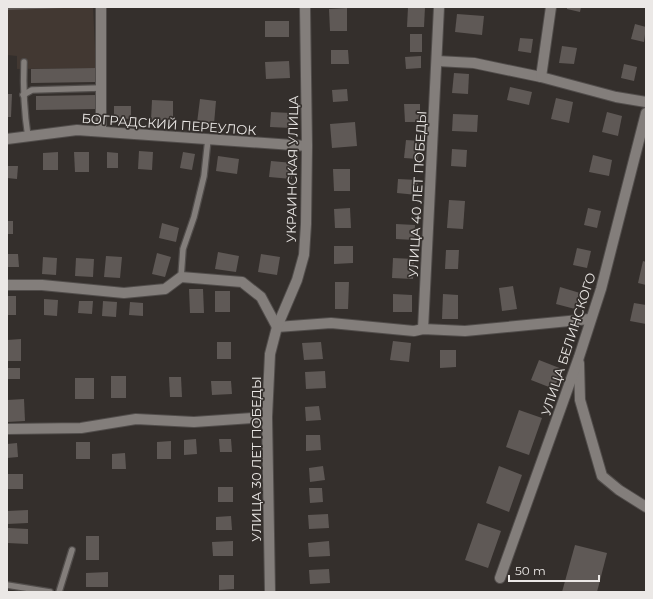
<svg xmlns="http://www.w3.org/2000/svg" width="653" height="599" font-family="Montserrat,sans-serif">
  <rect width="100%" height="100%" fill="#342f2c"/>
  <!-- built -->
  <path fill="#423832" d="M7,7h86l3,61 -79,1v-13l-10,-1z"/>
  <!-- building -->
  <g fill="#5f5956">
    <path d="M7,7h57v1l-57,2z"/>
    <path d="M408,7h17l-1,20h-17z"/>
    <path d="M567,7h14l-1,5 -13,-3z"/>
    <path d="M347,8v23h-17l-1,-22z"/>
    <path d="M457,14l27,2 -2,19 -27,-3z"/>
    <rect x="265" y="21" width="24" height="16"/>
    <path d="M635,24l11,3 -2,15 -13,-3z"/>
    <rect x="410" y="34" width="12" height="18"/>
    <path d="M520,38l13,1 -2,14 -13,-2z"/>
    <path d="M562,46l15,2 -3,16 -15,-1z"/>
    <path d="M331,50h17l1,14h-18z"/>
    <path d="M421,56v12l-15,1 -1,-12z"/>
    <path d="M289,61l1,17 -24,1 -1,-17z"/>
    <path d="M624,64l13,3 -3,14 -13,-3z"/>
    <path d="M96,68v14l-65,1v-14z"/>
    <path d="M454,73l15,1 -1,20 -16,-1z"/>
    <path d="M510,87l22,5 -3,13 -22,-5z"/>
    <path d="M347,89l1,12 -15,1 -1,-12z"/>
    <path d="M7,94h5l-1,23h-4z"/>
    <path d="M96,95v14l-60,1v-14z"/>
    <path d="M556,98l17,4 -4,21 -18,-4z"/>
    <path d="M200,99l16,2 -2,23 -17,-1z"/>
    <path d="M152,100l21,1v20l-22,-1z"/>
    <path d="M404,104h16v18h-15z"/>
    <path d="M114,106h17v13l-17,-1z"/>
    <path d="M271,112l20,1v15l-21,-1z"/>
    <path d="M607,112l15,4 -4,20 -16,-4z"/>
    <path d="M453,114l25,1 -1,17 -25,-1z"/>
    <path d="M355,122l2,24 -25,2 -2,-24z"/>
    <path d="M406,140l14,1 -2,18 -14,-1z"/>
    <path d="M452,149l15,1 -1,17 -15,-1z"/>
    <path d="M139,151l14,1 -1,18 -14,-1z"/>
    <path d="M58,152v18h-15v-17z"/>
    <path d="M74,152h15v20h-14z"/>
    <path d="M107,152l11,1v15h-11z"/>
    <path d="M183,152l12,2 -3,16 -12,-2z"/>
    <path d="M593,155l19,5 -3,16 -20,-4z"/>
    <path d="M218,156l21,3 -2,15 -21,-3z"/>
    <path d="M271,161l22,2 -1,16 -23,-2z"/>
    <path d="M7,166h11l-1,13 -10,-1z"/>
    <path d="M333,169h17v22h-16z"/>
    <path d="M398,179l20,1 -1,15 -20,-2z"/>
    <path d="M449,200l16,1 -2,28 -16,-1z"/>
    <path d="M350,208l1,20h-16l-1,-19z"/>
    <path d="M588,208l13,3 -4,17 -13,-3z"/>
    <rect x="7" y="221" width="6" height="13"/>
    <path d="M162,223l17,5 -3,14 -17,-4z"/>
    <path d="M396,224l19,1 -1,15 -18,-1z"/>
    <path d="M334,246h19v17l-19,1z"/>
    <path d="M577,248l14,3 -4,17 -14,-3z"/>
    <path d="M446,250h13l-1,19h-13z"/>
    <path d="M218,252l21,4 -3,16 -21,-3z"/>
    <path d="M157,253l14,4 -6,20 -13,-3z"/>
    <path d="M7,254h11l1,13h-12z"/>
    <path d="M261,254l19,3 -3,18 -19,-3z"/>
    <path d="M106,256l16,1 -2,21 -16,-1z"/>
    <path d="M43,257l14,1 -1,17 -14,-1z"/>
    <path d="M76,258l18,1 -1,18 -18,-1z"/>
    <path d="M393,258l21,1 -1,20 -21,-1z"/>
    <path d="M643,261l3,1v23l-8,-2z"/>
    <path d="M335,282h14l-1,27h-13z"/>
    <path d="M513,286l4,23 -15,2 -3,-23z"/>
    <path d="M560,287l20,6 -5,16 -19,-5z"/>
    <path d="M189,289h14l1,24h-14z"/>
    <rect x="215" y="291" width="15" height="21"/>
    <path d="M393,294l19,1v17h-19z"/>
    <path d="M443,294l15,1v24h-16z"/>
    <rect x="7" y="296" width="9" height="19"/>
    <path d="M44,299l14,1 -1,16 -13,-1z"/>
    <path d="M79,301h14l-1,13 -14,-1z"/>
    <path d="M103,301l14,1 -1,15 -14,-1z"/>
    <path d="M130,302l13,1v13l-14,-1z"/>
    <path d="M634,303l12,2v19l-16,-3z"/>
    <path d="M21,339v22h-14v-21z"/>
    <path d="M393,341l18,2 -2,19 -19,-2z"/>
    <rect x="217" y="342" width="14" height="17"/>
    <path d="M321,342l2,17 -19,1 -2,-17z"/>
    <path d="M440,350h16v17l-16,1z"/>
    <path d="M539,360l23,9 -8,20 -23,-9z"/>
    <rect x="7" y="368" width="13" height="11"/>
    <path d="M325,371l1,17 -20,1 -1,-17z"/>
    <rect x="111" y="376" width="15" height="22"/>
    <path d="M169,377h12l1,20h-12z"/>
    <rect x="75" y="378" width="19" height="21"/>
    <path d="M211,381h20l1,13 -20,1z"/>
    <path d="M24,399l1,22 -18,1v-22z"/>
    <path d="M319,406l2,14 -15,1 -1,-14z"/>
    <path d="M519,410l23,8 -13,37 -23,-8z"/>
    <path d="M306,435h14l1,15 -15,1z"/>
    <path d="M196,439l1,15 -13,1v-15z"/>
    <path d="M219,439h12l1,13h-12z"/>
    <path d="M171,441v18h-14v-17z"/>
    <rect x="76" y="442" width="14" height="17"/>
    <path d="M17,443l1,14 -11,1v-14z"/>
    <path d="M125,453l1,16h-14v-15z"/>
    <path d="M323,466l2,14 -15,2 -1,-14z"/>
    <path d="M499,466l23,9 -13,37 -23,-9z"/>
    <rect x="7" y="474" width="16" height="15"/>
    <rect x="218" y="487" width="15" height="15"/>
    <path d="M309,488h13l1,14 -13,1z"/>
    <path d="M28,510v13l-21,1v-13z"/>
    <path d="M328,514l1,14 -20,1 -1,-14z"/>
    <path d="M231,516l1,14h-16v-13z"/>
    <path d="M478,523l23,8 -13,37 -23,-8z"/>
    <path d="M8,528l20,1v15l-21,-1z"/>
    <rect x="86" y="536" width="13" height="24"/>
    <path d="M233,541v15h-20l-1,-14z"/>
    <path d="M329,541l1,15 -21,1 -1,-14z"/>
    <path d="M575,545l32,8 -10,39h-35z"/>
    <path d="M329,569l1,14 -20,1 -1,-14z"/>
    <path d="M108,572v15h-22v-14z"/>
    <path d="M219,575h15v14l-15,1z"/>
  </g>
  <g fill="none" stroke-linecap="round" stroke-linejoin="round">
    <!-- service casing -->
    <g stroke="#514d4b" stroke-width="8">
      <g id="service">
        <path d="M24,62c-1,26 0,49 4,75"/>
        <path d="M23,95l9,-5 69,-2"/>
        <path d="M181,277l2,-28 11,-32 10,-41 4,-37"/>
        <path d="M7,585l43,7"/>
        <path d="M59,592l13,-42"/>
      </g>
    </g>
    <!-- minor casing -->
    <g stroke="#514d4b" stroke-width="12">
      <g id="minor">
        <path d="M101,7v124"/>
        <path d="M437,61l37,2 67,14 75,20 30,5"/>
        <path d="M541,77l10,-70"/>
        <path d="M7,139l70,-9 230,16"/>
        <path d="M7,285h35l82,8 41,-4 16,-12 61,5 19,15 16,30 54,-4 83,8 9,-2 42,2 125,-12"/>
        <path d="M423,329l16,-322"/>
        <path d="M579,363l1,37 22,76 17,14 27,17"/>
        <path d="M7,429l74,-1 55,-9 58,3 73,-5"/>
        <path d="M500,578l79,-221 22,-68 45,-176"/>
        <path d="M270,592l-3,-175 3,-63 7,-27 20,-47 7,-25 2,-31 1,-78 -2,-139"/>
      </g>
    </g>
    <!-- service -->
    <use href="#service" stroke="#837e7b" stroke-width="5.5"/>
    <!-- minor -->
    <use href="#minor" stroke="#837e7b" stroke-width="10"/>
  </g>
  <g text-anchor="middle" stroke-width="3.5" stroke-linejoin="round" paint-order="stroke">
    <!-- street labels -->
    <g font-size="13" fill="#ebe8e6" stroke="#342f2c">
      <text transform="translate(169 124) rotate(4)" y="5">БОГРАДСКИЙ ПЕРЕУЛОК</text>
      <text transform="translate(292 169) rotate(-89)" y="5">УКРАИНСКАЯ УЛИЦА</text>
      <text transform="translate(417 194) rotate(-87)" y="5">УЛИЦА 40 ЛЕТ ПОБЕДЫ</text>
      <text transform="translate(568 344) rotate(-72)" y="5">УЛИЦА БЕЛИНСКОГО</text>
      <text transform="translate(256 459) rotate(-90)" y="5">УЛИЦА 30 ЛЕТ ПОБЕДЫ</text>
    </g>
  </g>
  <!-- border -->
  <rect width="653" height="599" fill="none" stroke="#ebe8e6" stroke-width="16"/>
  <!-- scale -->
  <path d="M509 575v6h90v-6" fill="none" stroke="#ebe8e6" stroke-width="2"/>
  <text x="515" y="575" font-size="12" fill="#ebe8e6" stroke="#342f2c" stroke-width="3" paint-order="stroke">50 m</text>
</svg>
